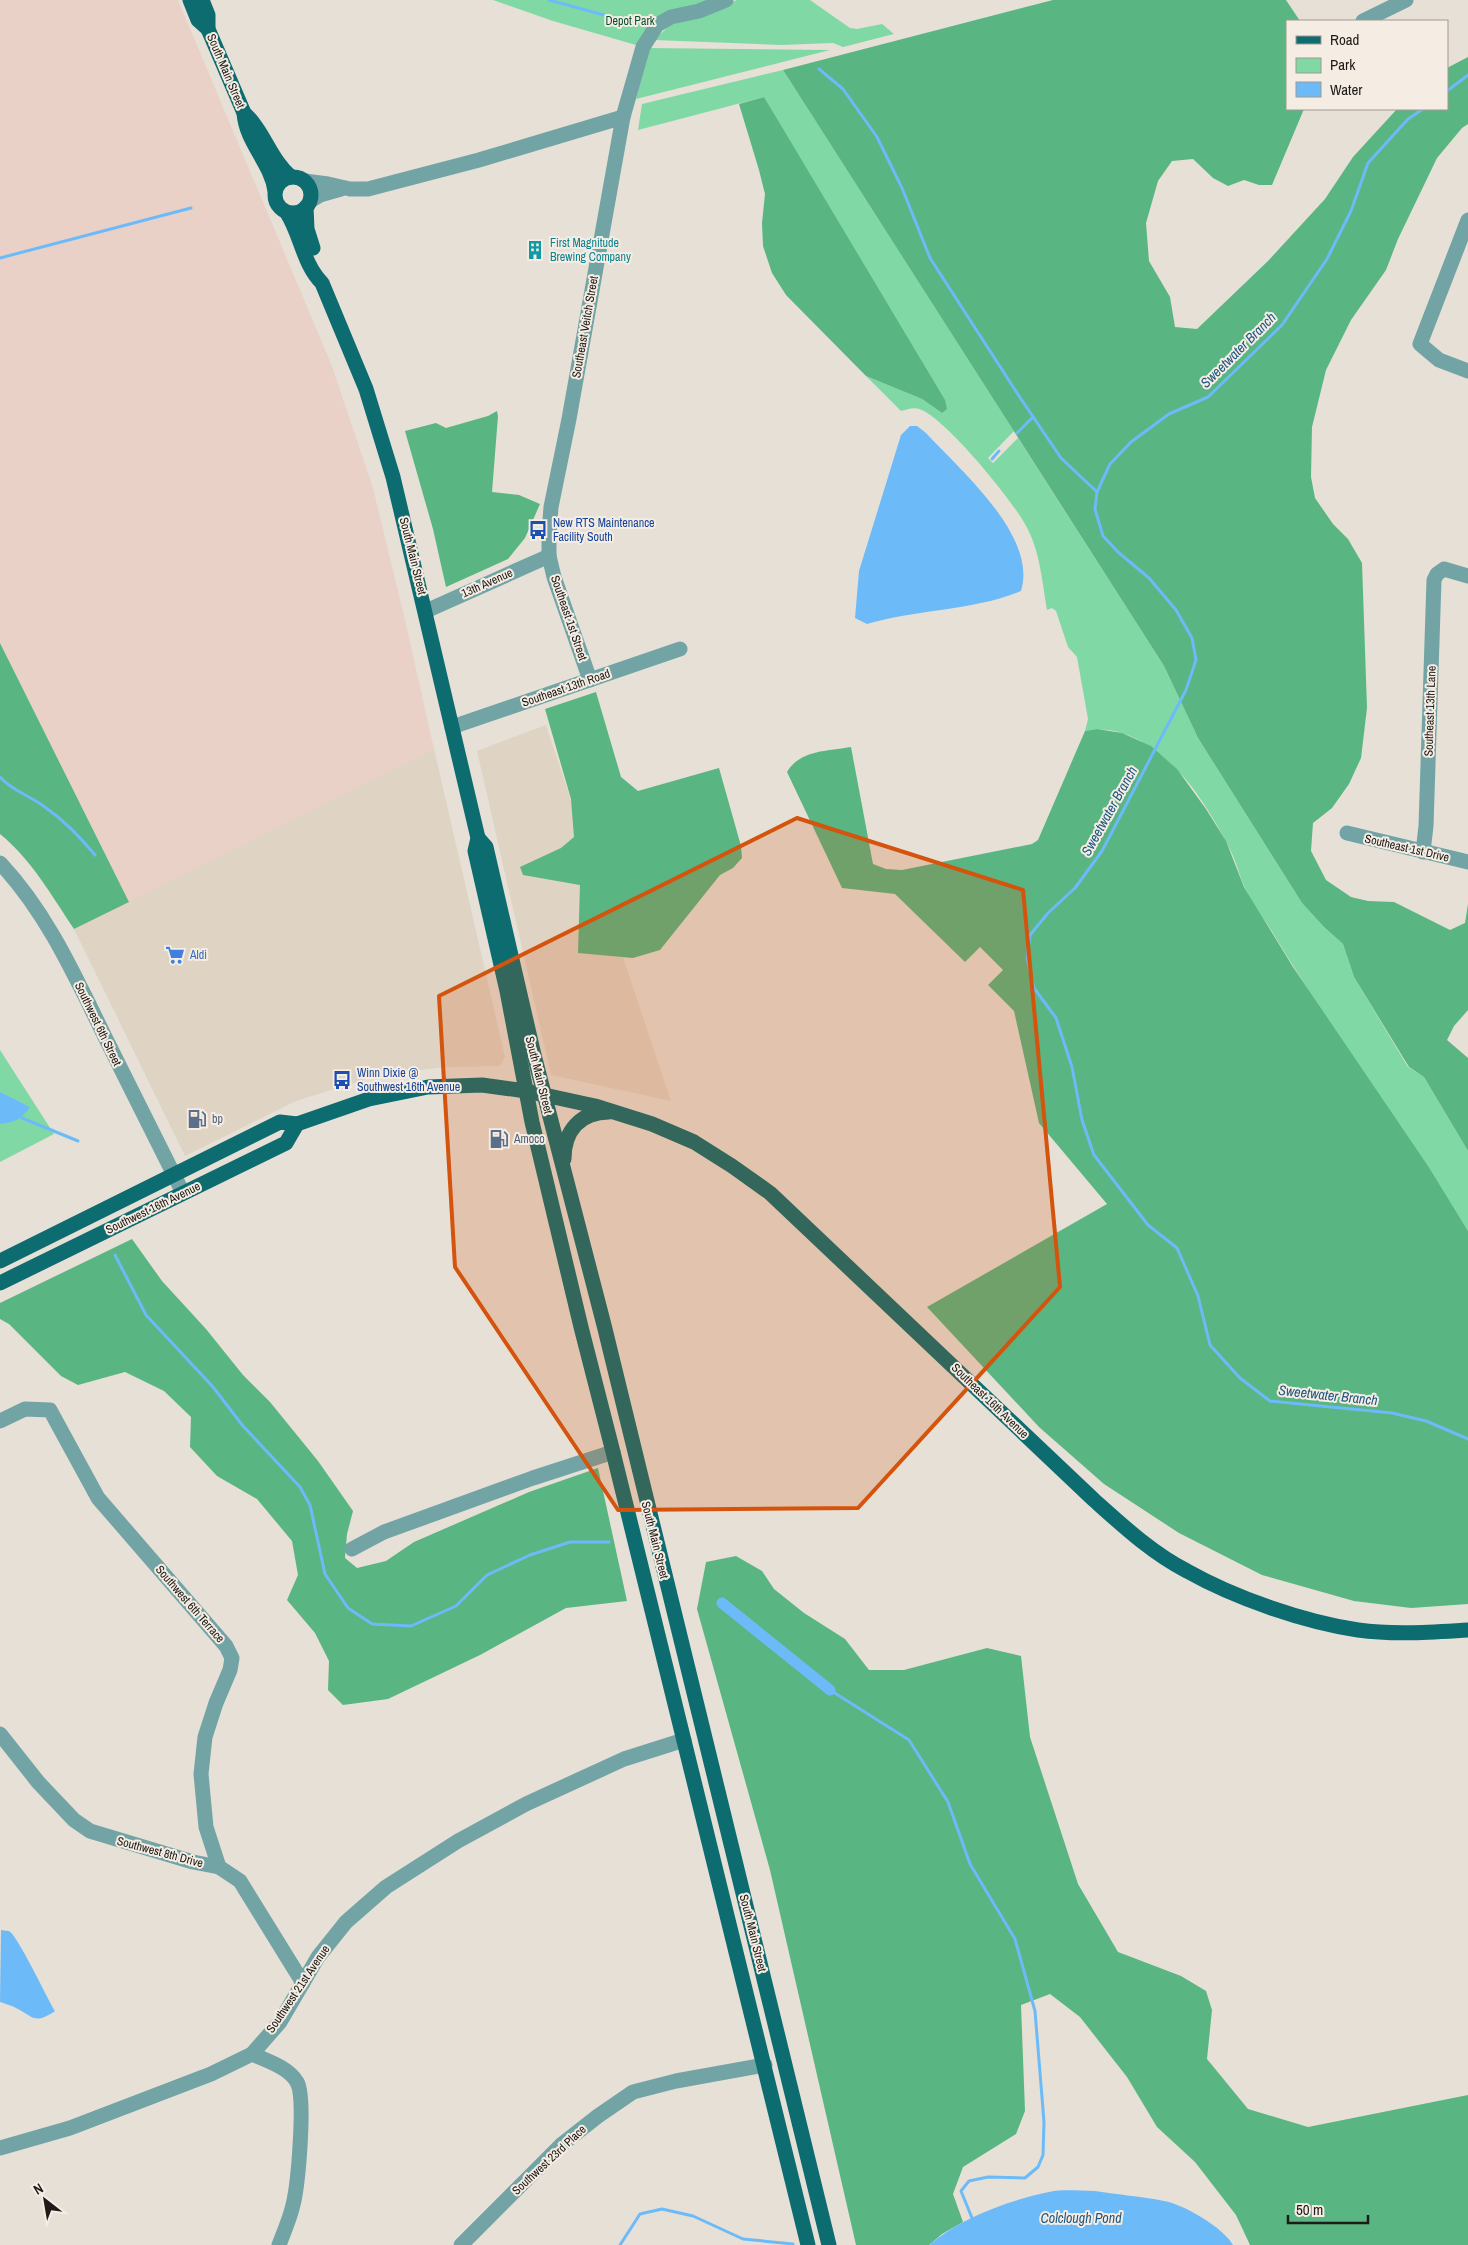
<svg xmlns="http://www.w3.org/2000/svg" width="1468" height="2245" font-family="'Archivo Narrow',sans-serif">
  <rect width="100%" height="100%" fill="#e7e0d6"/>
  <!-- built -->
  <g fill="#dfd3c3">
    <path d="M546,725l125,376 -120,-26 -74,-324z"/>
    <path d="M434,749l71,308 -5,9 -53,1 -65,7 -86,27 -111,55 -111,-227z"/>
  </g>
  <!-- industrial -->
  <path fill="#e9d1c8" d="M0,0h178l154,366 41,122 33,136 28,125 -305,153 -129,-259z"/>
  <!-- green -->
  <g fill="#80d9a5">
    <path d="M493,0h222l-79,45 -83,-24z"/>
    <path d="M737,0h73l40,28 7,1 25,-5 12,10 -51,13 -10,-4 -52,2 -127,-5 15,-14z"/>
    <path d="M649,48l181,2 -194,49z"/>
    <path d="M783,70l231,361 -26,27 5,5 25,-25 146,228 34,72 104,165 22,24 19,17 11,33 54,90 16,10 44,74v80c-63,-102 -135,-198 -197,-301 -9,-14 -18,-27 -26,-42 -5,-10 -7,-21 -12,-32 -11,-25 -38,-70 -58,-88 -24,-24 -55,-44 -90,-37l3,-12 -11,-62 -9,-10 -12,-36 -4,-3 -5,2c-5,-29 -7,-60 -22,-86 -13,-24 -81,-108 -106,-115 -6,-2 -13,1 -18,2l-35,-35 56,23 20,14 -178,-316 -126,33 4,-26z"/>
    <path d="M0,1050l54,84 -54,28z"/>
  </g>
  <!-- forest -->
  <g fill="#59b582">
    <path d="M1053,0h233l14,21h-13v88h17l-32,76h-13l-15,-5 -16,6 -15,-8 -20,-19 -21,2 -14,20 -12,42 3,38 21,36 5,30 22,2 71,-68 57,-62 28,-42 44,-48h50v-41l21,-11v67l-6,4 -25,30 -39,81 -12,31 -35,50 -25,50 -14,57 -1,50 4,21 18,26 15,15 14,24 5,145 -6,50 -12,26 -17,24 -19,15 -2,28 15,29 25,17 17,4 26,1 56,28 15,-7 3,-19v106l-14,16 -7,14 21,18v93l-44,-74 -15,-10 -55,-90 -11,-33 -19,-17 -22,-24 -104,-165 -34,-72 -381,-596z"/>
    <path d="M764,97l181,303 2,9 -5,4 -20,-14 -56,-23 -80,-81 -14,-22 -9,-27 -1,-23 3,-29 -6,-24 -20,-66z"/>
    <path d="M497,411l1,5 -6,76 27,3 21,9 -15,34 -17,21 -62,28 -13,-58 -28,-98 31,-8 10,5 42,-12z"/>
    <path d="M0,643l129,259 -55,27c-22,-33 -43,-70 -74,-95z"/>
    <path d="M596,692l25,85 17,14 81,-23 22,78 1,12 -9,10 -13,7 -60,75 -27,8 -55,-5 2,-68 -57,-10 -3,-8 41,-19 13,-11 -3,-38 -26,-90z"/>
    <path d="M1097,729l25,4 29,13 26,23 29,40 20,32 18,46 49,80 135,199 40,65v373l-57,4 -57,-7 -92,-26 -83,-42 -75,-49 -65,-57 -112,-120 180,-103 -68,-81 -25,-112 -26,-26 15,-15 -23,-23 -15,15 -70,-68 -53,-6 -55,-116c13,-22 41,-21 64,-25l22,117 13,5 16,1 130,-26 6,-4 47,-109z"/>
    <path d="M132,1239l30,42 44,48 37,46 27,27 48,59 35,50 -6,23 -2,24 12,10 29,-7 28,-19 115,-50 69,-24 29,133 -61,7 -86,47 -92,44 -45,6 -15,-15 1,-29 -14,-28 -28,-33 11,-25 -6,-34 -35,-42 -40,-23 -27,-29 1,-30 -27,-26 -39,-19 -47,13 -17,-9 -52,-52 -9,-5v-16z"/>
    <path d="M736,1556l26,15 12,18 30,24 41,26 24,31h35l83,-22 34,8 9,81 48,147 40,68 63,24 25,15 6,19 -5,49 41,50 60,18 160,-32v150h-218l-14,-30 -41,-53 -38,-35 -30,-50 -47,-60 -30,-23 -29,11 4,106 -9,23 -53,33 -10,27 10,28 -21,12 -13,11h-73l-86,-375 -73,-261 9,-47z"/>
  </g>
  <!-- water -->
  <g fill="#6cbbf8">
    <path d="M910,426h7l9,7c34,37 112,103 95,158 -49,20 -104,18 -154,33l-12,-6 4,-47 42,-136z"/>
    <path d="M0,1092l30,15c-9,13 -15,15 -30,17z"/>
    <path d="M1,1930c0,0 7,1 8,1 9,5 38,67 46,80 -21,14 -21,6 -39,-3 -5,-3 -11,-4 -16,-6z"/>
    <path d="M1095,2191c23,4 46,5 69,10 19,3 60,27 69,44h-304c33,-28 78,-44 120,-53 14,-3 31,-1 46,-1z"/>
  </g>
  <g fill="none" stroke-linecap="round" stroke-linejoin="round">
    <!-- stream -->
    <g stroke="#6cbbf8" stroke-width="3">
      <path d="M549,0l77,21"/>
      <path d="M819,69l24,20 34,48 25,51 28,70 87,135 44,65 36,34"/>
      <path d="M1447,91l21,-16"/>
      <path d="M1423,109l-15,10 -40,44 -17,48 -24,48 -45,66 -74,72 -39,17 -38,28 -21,22 -13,28 -2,17 8,27 15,16 31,26 27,32 16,28 4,22 -10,30 -84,161 -27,37 -27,25 -18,22 -3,24 7,29 22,30 16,49 10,53 12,35 54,70 29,23 21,48 12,49 30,33 30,23 122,12 34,8 42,18"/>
      <path d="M0,258l191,-50"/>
      <path d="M1017,433l16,-16"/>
      <path d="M992,459l7,-8"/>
      <path d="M0,777c11,13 28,18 42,28 22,15 36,30 53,50"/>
      <path d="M22,1118l56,23"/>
      <path d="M115,1255l31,60 67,72 30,39 57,61 10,18 15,69 23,34 24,16 39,2 45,-20 31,-31 43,-20 40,-13h39"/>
      <path d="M830,1690l79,50 39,62 22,62 45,75 20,72 9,111 -1,33 -5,12 -13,11 -37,-1 -19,4 -8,10 11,27"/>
      <path d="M620,2245l20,-31 22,-5 31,7 50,23 50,5"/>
    </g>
    <!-- canal -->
    <path stroke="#6cbbf8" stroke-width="11" d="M722,1603l108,87"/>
    <!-- minor -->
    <g stroke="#72a4a6" stroke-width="15">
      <path d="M1363,21l43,-21"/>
      <path d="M305,181l23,3 22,5h18l111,-29 144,-43"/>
      <path d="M310,201l10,-6 21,-6"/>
      <path d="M1468,220l-48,124 19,16 29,11"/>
      <path d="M426,611l123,-55"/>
      <path d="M590,680l-36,-103 -5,-21v-22l2,-27 18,-88 54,-302 20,-70 14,-22 14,-8 28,-6 27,-11"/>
      <path d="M452,727l228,-78"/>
      <path d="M1347,833l121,29"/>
      <path d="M1423,852l3,-26 8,-246 3,-6 7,-5 24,7"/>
      <path d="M0,863c47,50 75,113 105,174 26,52 52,104 78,156"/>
      <path d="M0,1421l25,-12 25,1 48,88 128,148 6,12 -2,12 -14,33 -11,34 -4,37 5,53 13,40"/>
      <path d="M352,1549l32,-17 149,-54 80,-26"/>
      <path d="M0,1734l38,48 36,38 16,11 103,31 26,5 21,14 63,102"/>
      <path d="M252,2054c15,7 36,13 45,28 9,16 1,103 -4,123 -3,13 -9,27 -14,40"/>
      <path d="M0,2148l70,-20 141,-54 41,-20 28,-32 38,-65 28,-35 40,-35 72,-46 68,-37 98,-45 60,-19"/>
      <path d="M461,2245l100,-100 37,-29 35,-24 43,-11 89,-16"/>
    </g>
    <!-- major -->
    <g stroke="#0c6c70" stroke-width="15">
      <path d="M190,0l8,20 10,9"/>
      <path d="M202,0l6,15v14l36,84c2,30 27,49 31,78"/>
      <path d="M244,113c20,18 26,46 47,64"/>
      <circle cx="293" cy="195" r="18"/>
      <path d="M306,207l1,22 6,19"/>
      <path d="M287,213c14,22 16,51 35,70l44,106 27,88 85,361 -3,13 32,140 25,131 49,205 32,125 195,793"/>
      <path d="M478,838l8,9 48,208 70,270 225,920"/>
      <path d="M564,1159c0,-28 16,-47 45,-47"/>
      <path d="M0,1261l280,-139 17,2 72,-25 59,-12 54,-2 44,6 69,15 57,18 42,18 38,24 38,27 324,307c29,26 58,53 93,71 48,27 117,51 171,59 37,5 74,2 110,0"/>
      <path d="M0,1283l286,-140 11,-19"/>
    </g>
  </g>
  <!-- marked area -->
  <path fill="#d4530d" fill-opacity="0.2" stroke="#d4530d" stroke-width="4" stroke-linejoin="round" d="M797,818l226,72 37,397 -202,221 -240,2 -163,-243 -16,-271z"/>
  <!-- icons -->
  <defs>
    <g id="building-bare" transform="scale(1.5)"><path d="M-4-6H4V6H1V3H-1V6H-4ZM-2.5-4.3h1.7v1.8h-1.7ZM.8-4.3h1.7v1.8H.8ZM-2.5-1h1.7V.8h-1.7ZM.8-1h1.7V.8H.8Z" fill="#0f9aa8" stroke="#f5ede3" stroke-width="2.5" paint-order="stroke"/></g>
    <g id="bus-bare" transform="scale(1.5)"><path d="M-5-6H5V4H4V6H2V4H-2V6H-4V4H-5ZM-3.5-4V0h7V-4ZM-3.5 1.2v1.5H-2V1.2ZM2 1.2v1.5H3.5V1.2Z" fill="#1a4fb4" stroke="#f5ede3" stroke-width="2.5" paint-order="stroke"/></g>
    <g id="supermarket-bare" transform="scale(1.5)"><path d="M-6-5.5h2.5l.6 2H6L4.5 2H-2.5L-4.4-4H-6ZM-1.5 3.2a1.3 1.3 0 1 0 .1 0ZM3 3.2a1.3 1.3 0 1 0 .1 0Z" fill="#3f7fe0" stroke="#f5ede3" stroke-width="2.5" paint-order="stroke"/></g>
    <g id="fuel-bare" transform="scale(1.5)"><path d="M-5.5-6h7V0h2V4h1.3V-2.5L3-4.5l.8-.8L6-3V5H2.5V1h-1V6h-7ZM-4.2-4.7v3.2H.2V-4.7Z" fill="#5c6f8a" stroke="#f5ede3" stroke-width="2.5" paint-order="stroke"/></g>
  </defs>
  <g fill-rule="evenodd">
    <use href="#building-bare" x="535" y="250"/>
    <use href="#bus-bare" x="538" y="530"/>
    <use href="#supermarket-bare" x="175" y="955"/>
    <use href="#bus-bare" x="342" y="1080"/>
    <use href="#fuel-bare" x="197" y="1119"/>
    <use href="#fuel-bare" x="499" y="1139"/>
  </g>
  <g text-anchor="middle" stroke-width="4" stroke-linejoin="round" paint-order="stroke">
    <!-- park labels -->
    <g font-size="12" fill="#05512f" stroke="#f5ede3">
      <text x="630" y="25">Depot Park</text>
    </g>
    <!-- street labels -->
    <g font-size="12" fill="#1d1a17" stroke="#f5ede3">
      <text transform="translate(226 71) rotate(67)" y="4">South Main Street</text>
      <text transform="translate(585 327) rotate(-80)" y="4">Southeast Veitch Street</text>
      <text transform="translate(413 556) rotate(76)" y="4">South Main Street</text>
      <text transform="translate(487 583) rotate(-24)" y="4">13th Avenue</text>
      <text transform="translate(569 618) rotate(71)" y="4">Southeast 1st Street</text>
      <text transform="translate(566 688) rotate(-19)" y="4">Southeast 13th Road</text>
      <text transform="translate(1430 711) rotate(-88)" y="4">Southeast 13th Lane</text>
      <text transform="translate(1407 848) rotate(13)" y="4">Southeast 1st Drive</text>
      <text transform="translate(98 1024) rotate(64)" y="4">Southwest 6th Street</text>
      <text transform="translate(539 1075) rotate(76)" y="4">South Main Street</text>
      <text transform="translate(153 1208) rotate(-26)" y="4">Southwest 16th Avenue</text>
      <text transform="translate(990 1401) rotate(44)" y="4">Southeast 16th Avenue</text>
      <text transform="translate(655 1540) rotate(76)" y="4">South Main Street</text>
      <text transform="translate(190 1604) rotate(49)" y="4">Southwest 6th Terrace</text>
      <text transform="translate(160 1852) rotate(15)" y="4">Southwest 8th Drive</text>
      <text transform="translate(753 1933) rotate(76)" y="4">South Main Street</text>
      <text transform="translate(298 1989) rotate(-56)" y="4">Southwest 21st Avenue</text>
      <text transform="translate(549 2160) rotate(-43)" y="4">Southwest 23rd Place</text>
    </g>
    <!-- culture labels -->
    <g font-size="12" fill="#0d838f" stroke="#f5ede3" text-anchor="start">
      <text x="550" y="247">First Magnitude<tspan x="550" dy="14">Brewing Company</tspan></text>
    </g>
    <!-- transit labels -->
    <g font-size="12" fill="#164399" stroke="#f5ede3" text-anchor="start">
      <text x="553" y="527">New RTS Maintenance<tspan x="553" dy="14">Facility South</tspan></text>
      <text x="357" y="1077">Winn Dixie @<tspan x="357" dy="14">Southwest 16th Avenue</tspan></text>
    </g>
    <!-- shop labels -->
    <g font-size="12" fill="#366cbe" stroke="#f5ede3" text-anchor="start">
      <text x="190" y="959">Aldi</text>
    </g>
    <!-- service labels -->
    <g font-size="12" fill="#4e5e75" stroke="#f5ede3" text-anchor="start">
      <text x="212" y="1123">bp</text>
      <text x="514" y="1143">Amoco</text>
    </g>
    <!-- water labels -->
    <g font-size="14" font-style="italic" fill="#205881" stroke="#f5ede3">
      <text transform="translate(1238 350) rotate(-45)" y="5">Sweetwater Branch</text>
      <text transform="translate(1109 811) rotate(-61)" y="5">Sweetwater Branch</text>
      <text transform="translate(1328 1395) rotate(6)" y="5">Sweetwater Branch</text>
      <text x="1081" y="2223">Colclough Pond</text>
    </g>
  </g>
  <!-- legend -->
  <rect x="1286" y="20" width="162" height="90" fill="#f5ede3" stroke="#9f9991"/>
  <rect x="1296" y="36" width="25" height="8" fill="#0c6c70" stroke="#9f9991"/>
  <text x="1330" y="45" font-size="15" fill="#1d1a17">Road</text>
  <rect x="1296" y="58" width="25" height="15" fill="#80d9a5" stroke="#9f9991"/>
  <text x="1330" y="70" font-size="15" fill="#1d1a17">Park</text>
  <rect x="1296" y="82" width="25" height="15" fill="#6cbbf8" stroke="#9f9991"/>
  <text x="1330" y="95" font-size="15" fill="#1d1a17">Water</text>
  <!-- north arrow -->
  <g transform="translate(45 2200) rotate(329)" stroke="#f5ede3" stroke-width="4" paint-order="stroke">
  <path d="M0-4L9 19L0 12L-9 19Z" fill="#1d1a17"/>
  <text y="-8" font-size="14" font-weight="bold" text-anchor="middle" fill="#1d1a17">N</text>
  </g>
  <!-- scale -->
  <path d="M1288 2215v8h80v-8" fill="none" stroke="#1d1a17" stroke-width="2.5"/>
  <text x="1296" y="2215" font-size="15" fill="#1d1a17" stroke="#f5ede3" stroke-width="4" paint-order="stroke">50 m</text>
</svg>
